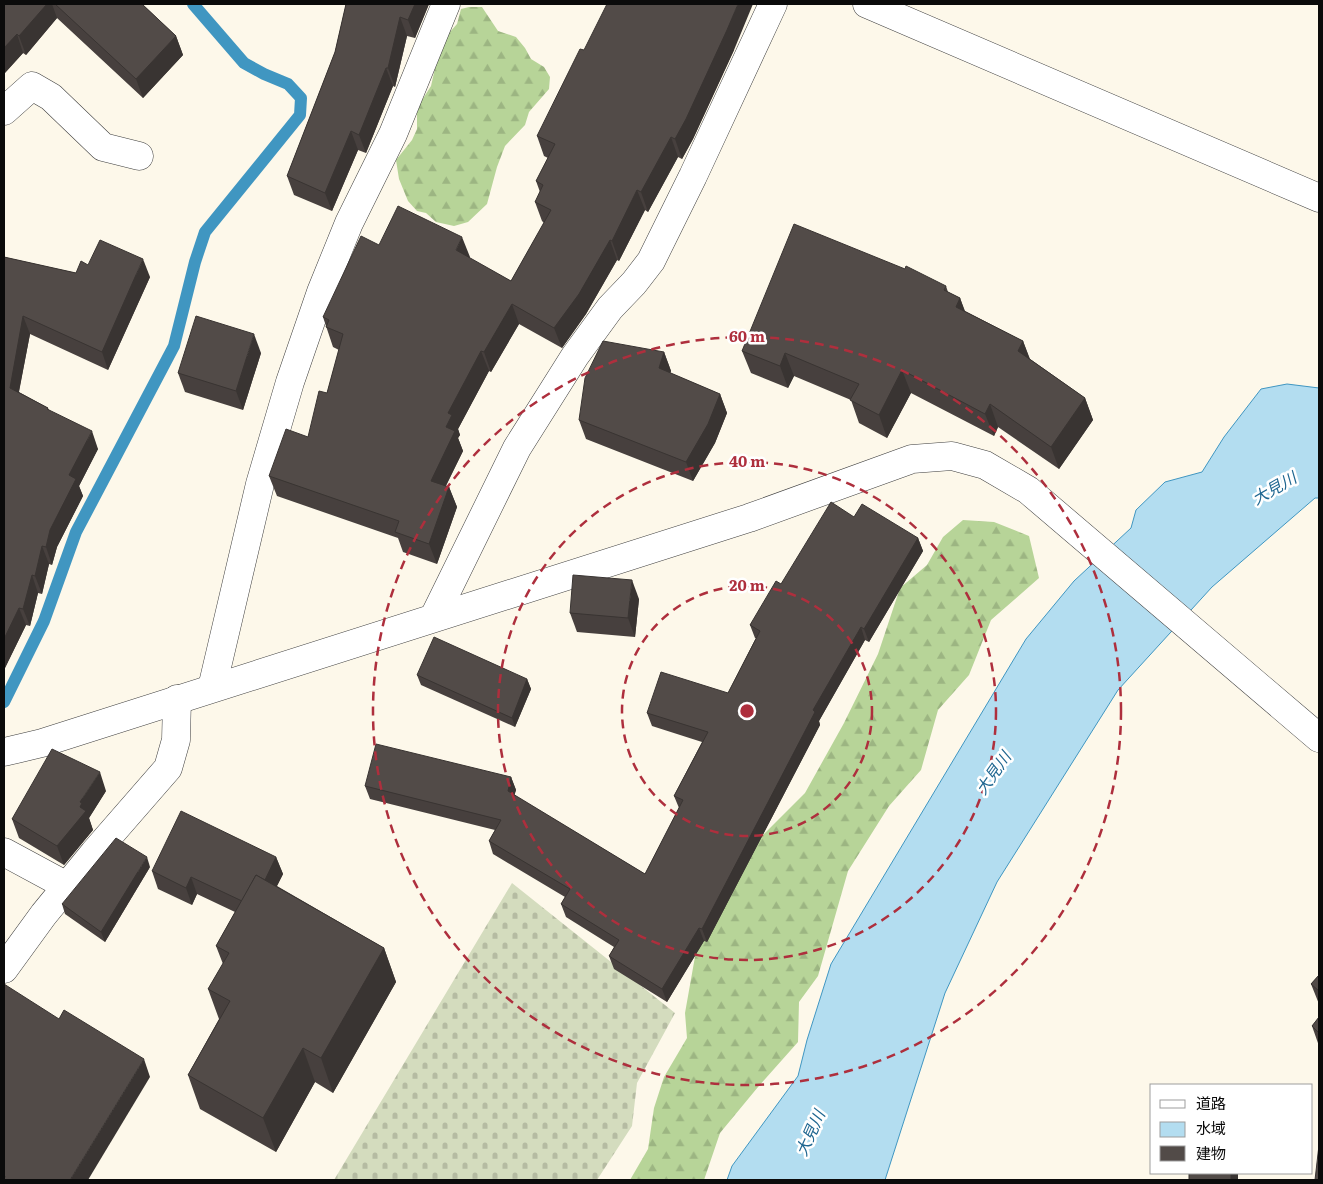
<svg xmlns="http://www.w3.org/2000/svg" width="1323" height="1184" font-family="Literata,'Noto Sans JP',serif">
  <defs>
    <pattern id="forest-firs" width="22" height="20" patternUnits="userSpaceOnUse" patternTransform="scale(1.25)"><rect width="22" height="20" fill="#b7d498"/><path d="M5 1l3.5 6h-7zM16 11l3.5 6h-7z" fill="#9cb582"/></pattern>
    <pattern id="cemetery-stones" width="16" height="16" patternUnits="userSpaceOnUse" patternTransform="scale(1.25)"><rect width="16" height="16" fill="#d4dcbe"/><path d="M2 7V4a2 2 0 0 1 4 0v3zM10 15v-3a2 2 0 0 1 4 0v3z" fill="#b5bba2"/></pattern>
  </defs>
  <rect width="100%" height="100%" fill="#fdf8ea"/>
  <!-- forest -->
  <g fill="url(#forest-firs)">
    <path d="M469,7h13l16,24 18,6 9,11 6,11 13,8 6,10 -1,12 -20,23 -4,13 -20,21 -8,21 -10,37 -19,18 -14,4 -18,-4 -10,-9 -9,-2 -9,-10 -9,-22 -3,-19 16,-20 5,-11v-21l14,-22 10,-44 16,-18 4,-15z"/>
    <path d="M963,520l31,2 35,14 10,42 -48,42 -22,55 -31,35 -17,60 -32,36 -41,65 -30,105 -19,26 -1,40 -40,45 -38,46 -16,47h-74l18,-31 6,-41 10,-31 23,-39 -2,-25 11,-62 63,-112 46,-46 39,-70 34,-69 22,-66 27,-23 16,-28z"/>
  </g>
  <!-- cemetery -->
  <path fill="url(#cemetery-stones)" d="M512,883l163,130 -38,70 -5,43 -35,54h-263z"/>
  <!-- water -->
  <path fill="#b3ddf0" stroke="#4096c1" d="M1287,384l32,4v110h-4l-103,89 -94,103 -121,192 -52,111 -60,187h-158l5,-14 66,-90 9,-36 24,-76 195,-325 48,-58 57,-53 5,-18 29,-28 37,-10 22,-35 37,-48z"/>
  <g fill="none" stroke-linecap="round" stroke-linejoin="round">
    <!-- stream -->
    <path stroke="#4096c1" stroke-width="12" d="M4,702l40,-81 32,-89 98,-186 21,-84 10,-30 95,-117 1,-17 -13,-14 -24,-10 -20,-11 -51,-59"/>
    <!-- minor casing -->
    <g stroke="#3e3e3e" stroke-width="29">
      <g id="minor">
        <path d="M867,4l452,194"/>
        <path d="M4,111l28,-25 19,11 52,50 36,9"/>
        <path d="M434,617l83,-169 58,-92 35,-48 24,-25 17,-22 42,-85 80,-172"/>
        <path d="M212,688l48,-204 30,-102 31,-90 28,-69 44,-89 53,-130"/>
        <path d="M4,752l38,-9 707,-225 163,-59 40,-3 33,9 43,25 291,248"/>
        <path d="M4,852l63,34"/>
        <path d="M4,969l40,-55 50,-61 74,-85 8,-28 1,-41"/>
      </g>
    </g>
    <!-- minor -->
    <use href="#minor" stroke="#fff" stroke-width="28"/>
  </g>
  <!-- wall -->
  <g fill="#47403e">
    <path d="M4,4h138l34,32 7,19 -40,43 -86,-80 -31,37 -3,-2 -19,21z"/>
    <path d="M346,4h83l-14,34 -8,-2 -12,51 -2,-1 -27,67 -8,-3 -26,61 -38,-16 -7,-19 48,-124z"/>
    <path d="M584,50h150l-41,89 -11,20 -4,-2 -30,55 -3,-2 -26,51 -2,-1 -31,54 -24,34 -43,-24 -28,48 -2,-1 -31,58 2,6 -2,3 5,13 -17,35 3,1 8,20 -20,57 -34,-12 -5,-14 -121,-42 -8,-20 39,-39 19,-44 12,-43 -6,-3 -10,-30 56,-72 91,12 -1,1 42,23 33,-58 -2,-2 -7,-19 5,-10 -4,-11 12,-23 -4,-2 -7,-20z"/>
    <path d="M4,257l72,16 12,-8 62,12 -42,93 -78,-36 -11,58 29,16 1,2 49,39 -19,37 4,10 -26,51 -5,18 -3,-1 -7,30 -4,-1 -8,33 -4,-1 -22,45z"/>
    <path d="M946,286l2,6 12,6 5,13 58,30 7,18 55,39 8,22 -34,49 -61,-42 -4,9 -83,-43 -24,45 -28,-15 -8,-23 -57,-24 -6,12 -37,-15 -9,-22z"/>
    <path d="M664,352l7,19 -1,2 50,21 7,19 -12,30 -22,38 -107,-42 -7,-19z"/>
    <path d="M261,353l-18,57 -58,-18 -7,-19z"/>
    <path d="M854,517l64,21 5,13 -54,91 -4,-2 -46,81 1,4 -113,217 -3,-1 -37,61 -53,-33 -5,-13 5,-9 -48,-30 -5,-13 4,-7 -72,-43 -4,-13 6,-11 -125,-31 -5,-13 146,-9 5,13 -2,5 131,79 34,-66 -5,-12 28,-54 -50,-16 -5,-13 81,-20 28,-55h-1l-5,-13 31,-41z"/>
    <path d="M639,599l-4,38 -58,-5 -7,-19z"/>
    <path d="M417,675l110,4 4,10 -16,38 -94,-42z"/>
    <path d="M106,791l-17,27 4,12 -29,35 -45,-27 -7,-19z"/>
    <path d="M276,857l7,17 -6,12 107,62 12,34 -63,111 -18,-11 -39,70 -76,-43 -12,-34 31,-56 -11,-30 15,-25 -7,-18 19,-34 -38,-18 -5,11 -34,-16 -6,-18z"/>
    <path d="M150,867l-45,75 -40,-28 -3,-10z"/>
    <path d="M1319,975v29l-8,-20z"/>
    <path d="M1319,1017v29l-7,-20z"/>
  </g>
  <!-- shaded-wall -->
  <g fill="#393432">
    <path d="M47,4h5l5,14 -31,37 -7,-19z"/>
    <path d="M415,4h14l-14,34 -7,-18z"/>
    <path d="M738,4h15l-19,46 -41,89 -11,20 -7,-20z"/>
    <path d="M400,17l7,19 -12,51 -7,-19z"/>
    <path d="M17,34l6,19 -19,21v-26z"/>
    <path d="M176,36l7,19 -40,43 -7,-19z"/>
    <path d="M386,68l7,18 -27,67 -7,-18z"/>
    <path d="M351,131l7,19 -26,61 -7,-18z"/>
    <path d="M671,137l7,20 -30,55 -7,-20z"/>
    <path d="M637,190l8,20 -26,51 -7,-20z"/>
    <path d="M462,237l8,20 -7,13 -7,-20z"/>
    <path d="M610,240l7,20 -31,54 -24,34 -8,-20z"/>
    <path d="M143,259l7,18 -42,93 -6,-18z"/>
    <path d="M960,298l8,23 -12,-14z"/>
    <path d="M512,304l7,20 -28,48 -7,-20z"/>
    <path d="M23,316l7,18 -14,72 -6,-18z"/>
    <path d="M254,334l7,19 -18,57 -7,-19z"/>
    <path d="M1023,341l8,22 -13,-12z"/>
    <path d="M481,351l8,20 -31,58 2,6 -2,3 5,13 -25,50 -7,-20 15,-54 2,-14z"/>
    <path d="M664,352l7,19 -5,16 -7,-19z"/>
    <path d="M785,353l9,23 -6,12 -8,-22z"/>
    <path d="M902,370l9,23 -24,45 -8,-23z"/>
    <path d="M720,394l7,19 -12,30 -22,38 -7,-19z"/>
    <path d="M1085,398l8,22 -34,49 -8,-22z"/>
    <path d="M990,404l8,23 -4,9 -9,-22z"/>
    <path d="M92,431l6,18 -19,37 4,10 -26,51 -5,18 -6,-18 4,-17 19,-55z"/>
    <path d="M449,487l8,20 -20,57 -8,-20z"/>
    <path d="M918,538l5,13 -54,91 -5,-13z"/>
    <path d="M42,546l7,18 -7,30 -7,-18z"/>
    <path d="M32,575l6,18 -8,33 -7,-17z"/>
    <path d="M632,580l7,19 -4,38 -7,-19z"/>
    <path d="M19,608l7,17 -22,45v-31z"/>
    <path d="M861,627l4,13 -46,81 1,4 -113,217 -5,-13 111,-219z"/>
    <path d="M527,679l4,10 -16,38 -3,-9z"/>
    <path d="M100,772l6,19 -17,27 4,12 -29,35 -7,-19 23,-39v-5z"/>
    <path d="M511,777l5,13 -4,14 -4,-13z"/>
    <path d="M147,857l3,10 -45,75 -4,-10z"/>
    <path d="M276,857l7,17 -25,49 -6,-18z"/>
    <path d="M191,877l6,17 -5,11 -6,-17z"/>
    <path d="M699,928l5,13 -37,61 -5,-13z"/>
    <path d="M384,948l12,34 -63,111 -12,-35z"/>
    <path d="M303,1048l12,34 -39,70 -13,-34z"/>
    <path d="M144,1059l6,18 -62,103h-18z"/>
    <rect x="1231" y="1173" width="7" height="7"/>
  </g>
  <!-- building -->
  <g fill="#524b48" stroke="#393432">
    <path d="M4,4h43l-28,32 -2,-2 -13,14z"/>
    <path d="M55,4h87l34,32 -40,43z"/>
    <path d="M346,4h69l-7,16 -8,-3 -12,51h-2l-27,67 -8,-4 -26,62 -38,-17 48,-124z"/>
    <path d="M607,4h131l-11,26 -41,89 -11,20 -4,-2 -30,55 -4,-2 -25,51 -2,-1 -31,54 -25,34 -42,-24 -28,48 -3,-1 -33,62 4,2 -6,12 9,4 -24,50 18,6 -20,57 -34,-12 4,-11 -130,-45 17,-47 22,8 11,-46 8,2 16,-59 -17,-7 3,-7 -6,-3 38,-81 18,9 19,-39 64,31 -6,13 55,31 40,-71 -16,-8 8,-17 -7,-4 19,-37 -18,-8 43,-87 4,1z"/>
    <path d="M794,224l111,45 1,-3 40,20 -2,4 16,8 -4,9 67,34 -5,10 67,47 -34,49 -61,-43 -5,10 -83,-44 -23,45 -29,-15 9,-16 -74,-31 -5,13 -38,-15z"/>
    <path d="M100,240l43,19 -41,93 -79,-36 -13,72 38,20 -1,1 45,22 -23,44 7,4 -26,51 -4,17 -4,-1 -7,30 -3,-1 -9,34 -4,-1 -15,31v-382l72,16 5,-12 7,4z"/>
    <path d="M196,316l58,18 -18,57 -58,-18z"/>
    <path d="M603,341l61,11 -5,16 61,26 -12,30 -22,38 -107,-42 6,-42z"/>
    <path d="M831,502l23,15 8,-13 56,34 -54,91 -3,-2 -48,83 2,2 -113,217 -3,-1 -37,61 -53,-33 10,-16 -58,-36 9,-15 -81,-48 12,-21 -136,-34 11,-42 135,33 -3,14 137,83 38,-74 -9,-4 34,-64 -61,-19 14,-41 67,21 32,-62 -10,-6 26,-44 5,3z"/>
    <path d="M573,575l59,5 -4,38 -58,-5z"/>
    <path d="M434,637l93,42 -15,39 -95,-43z"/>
    <path d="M52,749l48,23 -20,30 2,1 -2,4 6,4 -29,35 -45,-27z"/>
    <path d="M181,811l95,46 -11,23 -9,-5 -14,26 -51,-24 -5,11 -34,-17z"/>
    <path d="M116,838l31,19 -46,75 -39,-28z"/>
    <path d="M256,875l128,73 -63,110 -18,-10 -40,70 -75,-43 42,-74 -22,-12 21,-36 -13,-7z"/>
    <path d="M1319,975v16l-8,-7z"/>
    <path d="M4,984l55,35 5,-9 80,49 -74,121h-66l1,-4 -1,-1z"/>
    <path d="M1319,1017v16l-7,-7z"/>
    <path d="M1319,1145v35h-4z"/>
    <rect x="1189" y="1173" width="42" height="7"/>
  </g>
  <!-- distance rings -->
  <g fill="none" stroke="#ae2f3d" stroke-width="2.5" stroke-dasharray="9 6">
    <circle cx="747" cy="711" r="125"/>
    <circle cx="747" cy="711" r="249"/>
    <circle cx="747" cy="711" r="374"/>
  </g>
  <g text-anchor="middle" stroke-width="5" stroke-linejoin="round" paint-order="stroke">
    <!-- water labels -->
    <g font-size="16" font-style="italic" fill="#1f6791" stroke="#fff">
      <text transform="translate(1274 488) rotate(-30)" y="6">大見川</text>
      <text transform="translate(993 773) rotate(-55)" y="6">大見川</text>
      <text transform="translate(810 1133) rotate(-66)" y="6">大見川</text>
    </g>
  </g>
  <circle cx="747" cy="711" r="8" fill="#ae2f3d" stroke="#fff" stroke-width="2.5"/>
  <g font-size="15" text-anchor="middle" font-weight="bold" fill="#ae2f3d" stroke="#fff" stroke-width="5" stroke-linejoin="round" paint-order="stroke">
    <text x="747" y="342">60 m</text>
    <text x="747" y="467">40 m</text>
    <text x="747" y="591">20 m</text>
  </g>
  <!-- border -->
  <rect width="1323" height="1184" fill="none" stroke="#0b0b0b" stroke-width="10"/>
  <!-- legend -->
  <rect x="1150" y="1084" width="162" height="90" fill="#ffffff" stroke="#9d9d9d"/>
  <rect x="1160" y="1100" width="25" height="8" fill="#ffffff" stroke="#9d9d9d"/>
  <text x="1196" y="1109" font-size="15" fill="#0b0b0b">道路</text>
  <rect x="1160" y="1122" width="25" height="15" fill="#b3ddf0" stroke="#9d9d9d"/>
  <text x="1196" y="1134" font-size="15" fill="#0b0b0b">水域</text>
  <rect x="1160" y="1146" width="25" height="15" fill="#524b48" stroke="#9d9d9d"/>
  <text x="1196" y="1159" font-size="15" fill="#0b0b0b">建物</text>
</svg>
